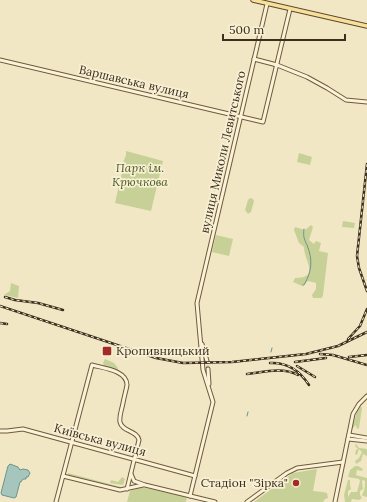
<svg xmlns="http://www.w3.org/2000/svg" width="367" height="502" font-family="Lora,serif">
  <rect width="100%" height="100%" fill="#f2e7c4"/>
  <!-- green -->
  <g fill="#c7d197">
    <path d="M126,151l37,10 -12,50 -36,-8 9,-40h-1l3,-8z"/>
    <path d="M299,153l13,4 -2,8 -13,-3z"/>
    <path d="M250,198l3,1 1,2 -3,11 -3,2 -3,-4 3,-10z"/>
    <path d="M343,221l12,2 -1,5 -12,-1z"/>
    <path d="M311,225l2,2 -4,13 5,4 2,-3 5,2 -2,8 9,2 -5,42 -1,3h-9l-1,-3 4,-6v-6l-8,-2 -6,5 -9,-4 2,-4c26,0 9,-17 9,-31l-5,-4 -5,-13 1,-3 10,3z"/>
    <path d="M216,235l17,4 -4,17 -17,-4z"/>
    <path d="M11,283l8,3 -1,12 -14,-3 6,-4z"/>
    <path d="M105,359l9,4 4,5v2l-14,-4 -1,-3z"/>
    <path d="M361,406l1,2 -3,20 -2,1 -1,-4 -4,4 5,-18z"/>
    <path d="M356,444l3,4 8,1v7l-4,-2 -2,7 -5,3 -1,-3 4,-3 3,-6 -3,-3 -2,6 -2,-1 1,-4 2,-1 -3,-3z"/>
    <path d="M355,466h3l5,3 -1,2 -5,-1 -1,5 11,3v19l-4,-1 -1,-1c3,-5 3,-9 3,-14l-2,-1 -1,1 1,8 -3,2v4l2,3 -3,2 -7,-1 -1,3h-6l-1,-7 4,-15h2v5l1,4 -3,2v6l3,-5h6l3,-11 -1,-2 -11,-2 2,-7z"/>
    <path d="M317,469l-4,22 10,1 4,1 1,5 -3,1 -2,3h-69l39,-29z"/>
    <path d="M68,473l53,14v1l-53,-12z"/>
    <path d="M122,477l3,2 -2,6 -13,-2 1,-3 7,2z"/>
    <path d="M141,487l46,10 -1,5h-59l3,-11z"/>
  </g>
  <!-- water -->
  <path fill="#a6c5bd" stroke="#6c948c" d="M10,464l8,3 2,3 3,-1 5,1 2,3 -2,4h-2v2h-3l-2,3h-1l-4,15 -2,1 -12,-3 -1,-2 7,-27z"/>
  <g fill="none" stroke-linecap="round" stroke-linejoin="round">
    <!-- stream -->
    <g stroke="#6c948c" stroke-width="1">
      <path d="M303,285h1c8,-14 9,-25 3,-40 -3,-6 -4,-9 -3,-16"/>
      <path d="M271,352l1,-4"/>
      <path d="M247,416l1,-4"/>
    </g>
    <!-- secondary-tunnel -->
    <path stroke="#cec2a3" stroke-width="3" stroke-dasharray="3 1.5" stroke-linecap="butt" d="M207,361l1,8"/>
    <!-- secondary casing -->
    <g stroke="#70593c" stroke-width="5">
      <g id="secondary">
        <path d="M254,59l23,6 30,12 20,11 19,12 21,2"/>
        <path d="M0,60l263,62 27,-113"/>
        <path d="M202,344l5,17"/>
        <path d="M208,369l1,15"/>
        <path d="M0,431h7l16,-2 172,47"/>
        <path d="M349,435l18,3"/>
        <path d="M348,439l19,2"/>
        <path d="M131,474l3,7 11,4 70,17"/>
        <path d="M63,476l57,14 23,-5"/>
        <path d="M190,496l23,-94 -10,-32 -6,-67 70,-299"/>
        <path d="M56,502l36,-137c10,3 35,5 35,20 -1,6 -3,12 -4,18 -1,6 -4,13 -3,19 2,10 17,8 19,18l-12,49"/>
        <path d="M247,502l40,-29 10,-5 46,-6"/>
        <path d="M335,502l18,-88 6,-10 8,-8"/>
      </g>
    </g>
    <!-- primary casing -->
    <g stroke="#5c462d" stroke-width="5.5">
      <path id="primary" d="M253,0l114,26"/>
    </g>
    <!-- secondary -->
    <use href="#secondary" stroke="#fbf3d8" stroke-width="3"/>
    <!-- primary -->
    <use href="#primary" stroke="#f7e09a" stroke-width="3.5"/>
    <!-- rail casing -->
    <g stroke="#3d2f1e" stroke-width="2.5">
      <g id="rail">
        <path d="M367,164l-10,92 2,12 8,23"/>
        <path d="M5,297l10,3 23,3 25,7"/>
        <path d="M0,306l156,52 27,5 49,-1 74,-8 32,-8 29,-14"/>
        <path d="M0,323l7,1"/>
        <path d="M348,339l12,-13 7,-17"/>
        <path d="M320,354l13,1 34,10"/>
        <path d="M349,357l18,-2"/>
        <path d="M295,362l31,-4"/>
        <path d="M270,363c18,-1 30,8 39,22"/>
        <path d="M297,366l18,11"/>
        <path d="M247,374c17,-2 36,-7 51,1"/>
      </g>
    </g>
    <!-- rail -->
    <use href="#rail" stroke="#f8f0d4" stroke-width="1" stroke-dasharray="3" stroke-linecap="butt"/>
  </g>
  <!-- markers -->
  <g fill="#a22b24" stroke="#f8f0d4" stroke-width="1.5">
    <rect x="102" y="346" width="10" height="10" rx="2"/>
    <circle cx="296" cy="483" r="4"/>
  </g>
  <g text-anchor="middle" stroke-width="3.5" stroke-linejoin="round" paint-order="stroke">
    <!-- street labels -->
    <g font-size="12" fill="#3d2f1e" stroke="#f8f0d4">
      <text transform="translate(134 82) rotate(13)" y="4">Варшавська вулиця</text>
      <text transform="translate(223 152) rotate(-77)" y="4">вулиця Миколи Левитського</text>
      <text transform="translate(100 440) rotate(15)" y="4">Київська вулиця</text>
    </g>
    <!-- park labels -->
    <g font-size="12" font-style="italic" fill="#495b23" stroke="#f8f0d4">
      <text x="140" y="172">Парк ім.<tspan x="140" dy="14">Крючкова</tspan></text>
    </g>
    <!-- poi labels -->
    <g font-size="12" fill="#3d2f1e" stroke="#f8f0d4" text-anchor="start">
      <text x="116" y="355">Кропивницький</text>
      <text x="288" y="487" text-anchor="end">Стадіон "Зірка"</text>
    </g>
  </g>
  <!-- scale -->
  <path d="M223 34v6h122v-6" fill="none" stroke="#3d2f1e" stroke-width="2"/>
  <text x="229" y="34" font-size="12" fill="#3d2f1e" stroke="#f8f0d4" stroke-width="3" paint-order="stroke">500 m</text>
</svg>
